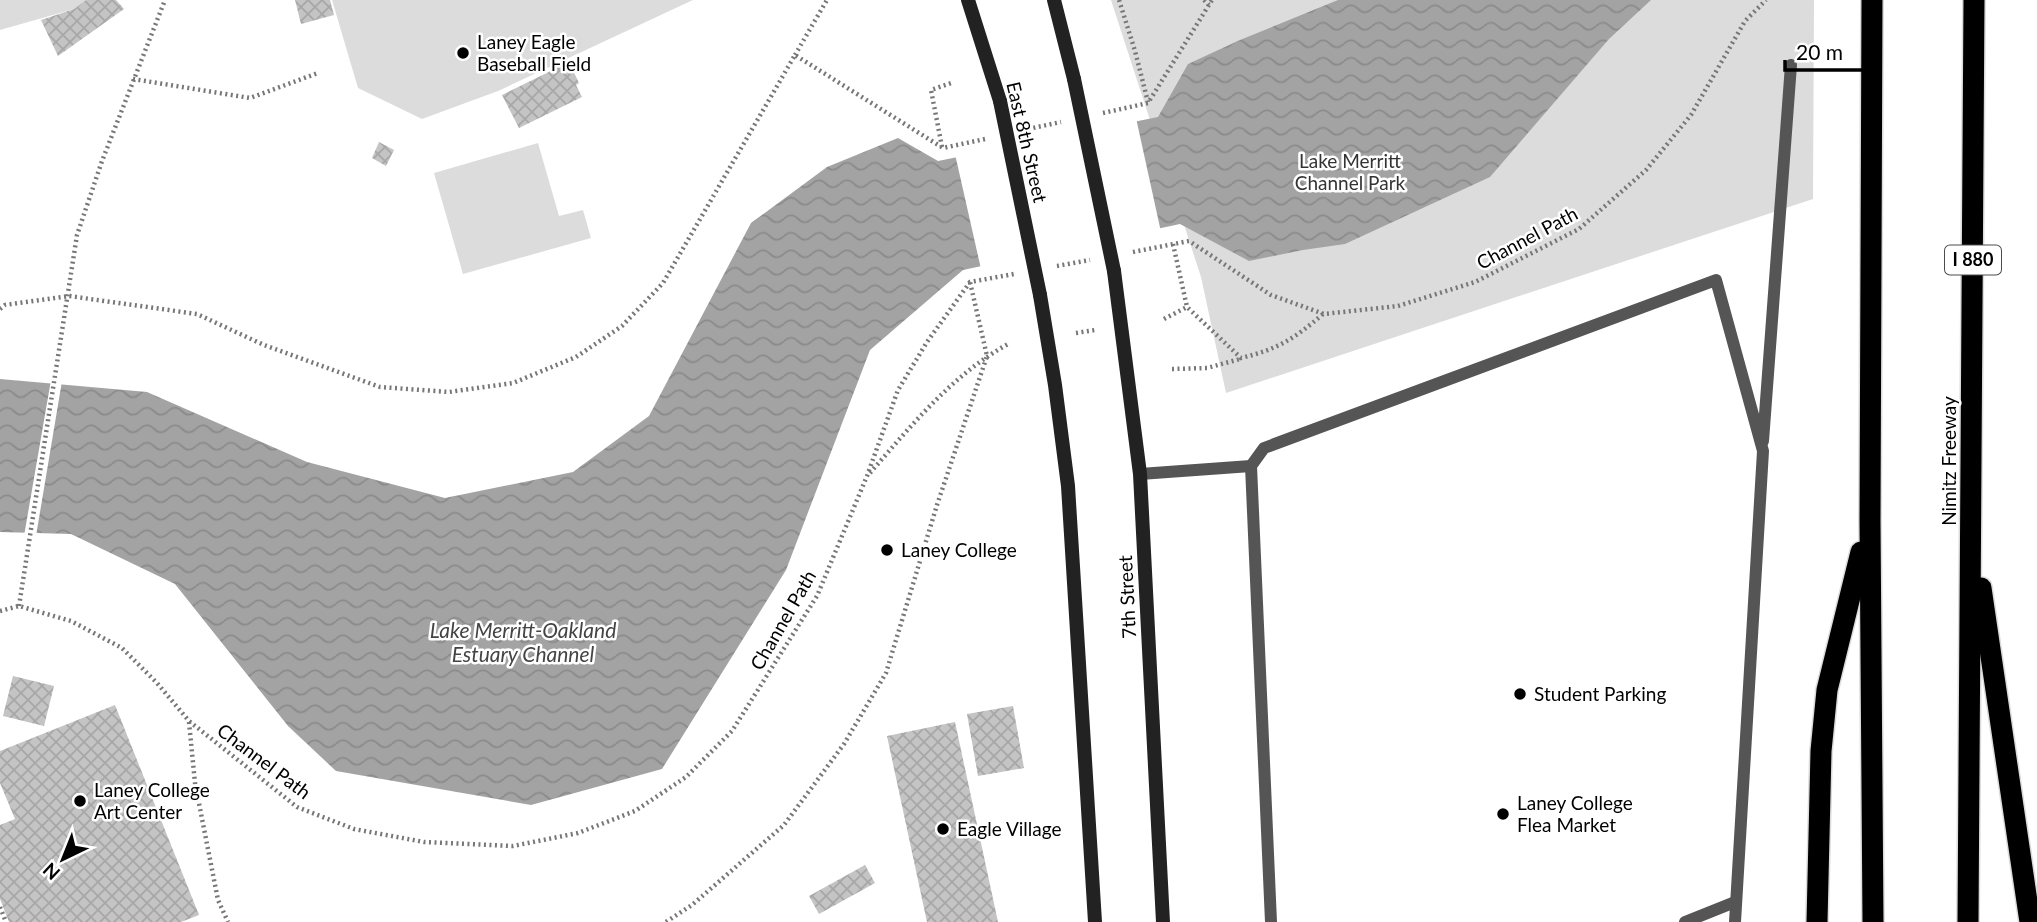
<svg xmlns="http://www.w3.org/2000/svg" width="2037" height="922" font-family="Lato,sans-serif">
  <defs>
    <pattern id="water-waves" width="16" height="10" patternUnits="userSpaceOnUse" patternTransform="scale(1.75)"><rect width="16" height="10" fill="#a3a3a3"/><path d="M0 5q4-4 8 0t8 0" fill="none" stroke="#8b8b8b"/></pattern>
    <pattern id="building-cross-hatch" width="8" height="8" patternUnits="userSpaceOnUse" patternTransform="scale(1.75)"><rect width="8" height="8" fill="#c4c4c4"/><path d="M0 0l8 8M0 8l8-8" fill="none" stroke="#a7a7a7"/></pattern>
  </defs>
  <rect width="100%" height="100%" fill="#fff"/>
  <!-- park -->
  <g fill="#dcdcdc">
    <path d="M0,0h86l-12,9 -74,21z"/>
    <path d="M332,0h361l-195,91 -76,28 -64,-31z"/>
    <path d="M1111,0h703l-1,199 -587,194 -25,-116z"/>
    <path d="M538,143l21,73 24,-6 8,28 -128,36 -29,-101z"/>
  </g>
  <!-- water -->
  <path fill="url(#water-waves)" d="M1338,0h313l-42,39 -119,138 -145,67 -42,6 -54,11 -69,-37 -217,46 -93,80 -84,220 -124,199 -131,36 -195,-34 -48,-45 -113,-142 -104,-50 -71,-2v-153l147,13 160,70 138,36 128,-26 76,-56 102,-193 76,-56 71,-29 40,23 220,-44 30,-53 52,-24z"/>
  <!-- pier -->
  <g fill="#fff">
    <path d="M1136,118l25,114 -180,37 -26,-115z"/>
    <path d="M51,380l11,1 -26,155h-12z"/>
  </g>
  <!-- building -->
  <g fill="url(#building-cross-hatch)">
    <path d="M86,0h30l8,9 -66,47 -17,-36 33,-11z"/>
    <path d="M295,0h35l4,15 -33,9z"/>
    <path d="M569,62l10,21 -3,2 6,12 -63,31 -17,-33z"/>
    <path d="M379,142l15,8 -8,16 -14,-8z"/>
    <path d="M13,676l41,10 -10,40 -41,-10z"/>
    <path d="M115,705l84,210 -18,7h-172l-9,-23v-74l15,-6 -15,-36v-32z"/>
    <path d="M1013,706l11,62 -46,8 -11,-62z"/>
    <path d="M955,722l43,200h-71l-40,-186z"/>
    <path d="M865,865l10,18 -56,31 -10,-18z"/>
  </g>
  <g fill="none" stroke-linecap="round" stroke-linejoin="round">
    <!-- motorway casing -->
    <g stroke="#dbdbdb" stroke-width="24">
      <g id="motorway">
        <path d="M1872,0l-2,520 3,402"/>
        <path d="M1981,588l49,334"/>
        <path d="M1817,922l4,-171 6,-61 34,-138"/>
        <path d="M1968,922l6,-922"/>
      </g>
    </g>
    <!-- path -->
    <g stroke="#777" stroke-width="4.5" stroke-dasharray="2 3.5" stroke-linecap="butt">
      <path d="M1119,0l16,51 13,51"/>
      <path d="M1204,0l5,5"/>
      <path d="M795,55l32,-55"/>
      <path d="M133,79l117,19 68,-25"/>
      <path d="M1103,113l45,-10 64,-103"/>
      <path d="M1028,129l33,-7"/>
      <path d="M942,147l-11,-57 23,-8"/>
      <path d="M1173,244l14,63"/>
      <path d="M1133,252l56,-11 82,54 53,19 74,-8 77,-24 104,-53 67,-59 45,-55 54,-94 21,-21"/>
      <path d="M1057,266l33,-6"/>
      <path d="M0,309l5,-4 64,-9 128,18 67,31 116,42 69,5 64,-9 63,-26 46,-31 41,-43 132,-228 148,93 42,-9"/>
      <path d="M1164,319l23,-12 54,51c37,-9 53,-19 82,-44"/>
      <path d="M1076,333l19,-3"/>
      <path d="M1172,369l35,-1 33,-9"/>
      <path d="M870,473c41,-47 82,-98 138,-129"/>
      <path d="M19,606l58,-371 25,-74 63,-161"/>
      <path d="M0,611l19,-5 52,15 51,27 35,35 32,38 108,86 57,22 70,13 89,4 65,-13 57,-22 51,-34 46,-46 85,-135 50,-120 31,-86 29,-48 43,-60 44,-8"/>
      <path d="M189,722l6,61 23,117 10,22"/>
      <path d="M0,907l6,15"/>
      <path d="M666,922l26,-17 92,-80 60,-81 42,-71 51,-168 50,-149 -17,-74"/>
    </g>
    <!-- service -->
    <g stroke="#555" stroke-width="12">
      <path d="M1763,441l28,-376"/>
      <path d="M1140,474l111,-8"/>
      <path d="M1271,922l-20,-456 13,-18 452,-168 47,171 -28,471"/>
      <path d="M1685,922l50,-20"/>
    </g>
    <!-- secondary -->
    <g stroke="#222" stroke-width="14">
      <path d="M968,0l32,101"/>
      <path d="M1054,0l20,79"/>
      <path d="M1114,271l26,203 23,448"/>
      <path d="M1040,295l15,90 13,101 27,436"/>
    </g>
    <!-- motorway -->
    <use href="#motorway" stroke="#000" stroke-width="21"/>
    <!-- secondary-bridge -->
    <g stroke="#222" stroke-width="14">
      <path d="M1074,79l40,192"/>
      <path d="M1000,101l40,194"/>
    </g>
  </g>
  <!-- markers -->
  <g fill="#000" stroke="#fff" stroke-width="2.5">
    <circle cx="463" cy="53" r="7"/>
    <circle cx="887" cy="550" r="7"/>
    <circle cx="1520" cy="694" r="7"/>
    <circle cx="80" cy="801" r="7"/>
    <circle cx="1503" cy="814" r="7"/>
    <circle cx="943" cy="829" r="7"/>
  </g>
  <g text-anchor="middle" stroke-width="5" stroke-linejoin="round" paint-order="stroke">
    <!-- shield labels -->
    <rect fill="#fff" stroke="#4c4c4c" stroke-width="2" x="1945" y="245.5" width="56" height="29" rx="5"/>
    <g font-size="18" font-weight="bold" fill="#000">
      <text x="1973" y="266">I 880</text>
    </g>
    <!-- poi labels -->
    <g font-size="19" fill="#000" stroke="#fff" text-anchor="start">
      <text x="477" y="49">Laney Eagle<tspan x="477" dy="22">Baseball Field</tspan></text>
      <text x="901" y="557">Laney College</text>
      <text x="1534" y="701">Student Parking</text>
      <text x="94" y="797">Laney College<tspan x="94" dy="22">Art Center</tspan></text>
      <text x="1517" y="810">Laney College<tspan x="1517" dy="22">Flea Market</tspan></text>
      <text x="957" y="836">Eagle Village</text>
    </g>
    <!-- street labels -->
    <g font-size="19" fill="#000" stroke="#fff">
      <text transform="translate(1027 142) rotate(77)" y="7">East 8th Street</text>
      <text transform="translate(1527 238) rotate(-28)" y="7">Channel Path</text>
      <text transform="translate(1949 461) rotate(-90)" y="7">Nimitz Freeway</text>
      <text transform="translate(1127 597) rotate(-93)" y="7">7th Street</text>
      <text transform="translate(783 620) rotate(-60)" y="7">Channel Path</text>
      <text transform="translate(264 761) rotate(37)" y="7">Channel Path</text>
    </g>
    <!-- park labels -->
    <g font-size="19" fill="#333" stroke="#fff">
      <text x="1350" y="168">Lake Merritt<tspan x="1350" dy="22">Channel Park</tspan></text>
    </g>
    <!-- water labels -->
    <g font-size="21" font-style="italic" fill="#444" stroke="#fff">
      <text x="523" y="638">Lake Merritt-Oakland<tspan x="523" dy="24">Estuary Channel</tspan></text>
    </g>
  </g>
  <!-- north arrow -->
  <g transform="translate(63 859) rotate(223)" stroke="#ffffff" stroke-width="5" paint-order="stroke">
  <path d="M0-5L12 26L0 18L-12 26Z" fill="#000000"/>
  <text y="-10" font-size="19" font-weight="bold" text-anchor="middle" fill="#000000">N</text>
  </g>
  <!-- scale -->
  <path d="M1785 60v10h94v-10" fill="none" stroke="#000000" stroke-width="3.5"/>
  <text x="1796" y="60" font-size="21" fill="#000000" stroke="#ffffff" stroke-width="5" paint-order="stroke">20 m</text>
</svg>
